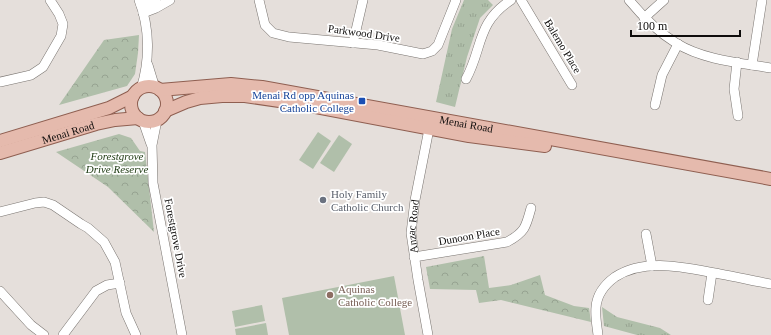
<svg xmlns="http://www.w3.org/2000/svg" width="771" height="335" font-family="Georgia,serif">
  <defs>
    <pattern id="grass-tufts" width="24" height="20" patternUnits="userSpaceOnUse"><rect width="24" height="20" fill="#b0bfaa"/><path d="M3 7l-1-3M5 7V3M7 7l1-3M15 17l-1-3M17 17v-4M19 17l1-3" fill="none" stroke="#96a391"/></pattern>
    <pattern id="forest-crowns" width="20" height="18" patternUnits="userSpaceOnUse"><rect width="20" height="18" fill="#b0bfaa"/><path d="M2 6a3 3 0 1 1 6 0M12 15a3 3 0 1 1 6 0" fill="none" stroke="#96a391"/></pattern>
  </defs>
  <rect width="100%" height="100%" fill="#e5dfdb"/>
  <!-- grass -->
  <g fill="url(#grass-tufts)">
    <path d="M464,0h24l5,5 -13,13 -13,39 -12,50 -19,-5 16,-73z"/>
    <path d="M602,307l15,10 43,11 11,7h-34l-33,-9z"/>
  </g>
  <!-- forest -->
  <g fill="url(#forest-crowns)">
    <path d="M139,35l-1,18 -3,21 -8,12 -68,19 45,-65z"/>
    <path d="M119,134l12,4 9,13 5,1 9,80 -46,-45 -52,-35z"/>
    <path d="M484,256l5,32 22,-3 29,-10 5,20 29,11 15,2 2,14 -90,-22 -22,3 -3,-13 -46,-1 -4,-22z"/>
  </g>
  <!-- pitch -->
  <g fill="#b0bfaa">
    <path d="M318,132l13,9 -18,28 -14,-9z"/>
    <path d="M339,135l13,9 -18,28 -14,-9z"/>
    <path d="M394,276l11,59h-116l-7,-37z"/>
    <path d="M262,305l3,16 -30,6 -3,-16z"/>
    <path d="M266,323l2,12h-32l-1,-6z"/>
  </g>
  <g fill="none" stroke-linecap="round" stroke-linejoin="round">
    <!-- minor casing -->
    <g stroke="#7a7571" stroke-width="10">
      <g id="minor">
        <path d="M139,0c11,28 11,60 2,89"/>
        <path d="M259,0l6,25 8,8 16,4 89,8 45,9 9,-3 6,-6 18,-45"/>
        <path d="M521,0l51,85"/>
        <path d="M629,0c14,17 29,32 47,43 27,17 65,20 95,25"/>
        <path d="M141,5l15,-5"/>
        <path d="M143,13l13,-5 14,-8"/>
        <path d="M644,18l20,-18"/>
        <path d="M353,43l10,-43"/>
        <path d="M737,62l-3,27 4,27"/>
        <path d="M148,65l7,23"/>
        <path d="M752,65l10,-65"/>
        <path d="M466,79c17,-31 10,-56 45,-79"/>
        <path d="M0,82l31,-7 12,-8 18,-31 2,-12 -4,-10 -9,-14"/>
        <path d="M655,105l7,-30 16,-31"/>
        <path d="M157,120l-5,25 1,38 29,152"/>
        <path d="M143,121l8,23"/>
        <path d="M0,212l35,-9 9,-1 9,3 28,19 7,4 16,14 11,20 11,51 10,22"/>
        <path d="M646,234l6,32"/>
        <path d="M414,257l93,-15c18,-10 19,-15 24,-34"/>
        <path d="M0,291l31,34 13,10"/>
        <path d="M708,300l4,-27"/>
        <path d="M63,335l33,-44 11,-6 13,-2"/>
        <path id="s1" d="M428,335l-10,-55 -7,-47 4,-33 14,-71"/>
        <path d="M598,335c-1,-9 -3,-18 -2,-28 1,-12 8,-22 19,-30 31,-20 71,-9 105,-3 17,3 34,7 51,10"/>
      </g>
    </g>
    <!-- major casing -->
    <g stroke="#8f5f51" stroke-width="14">
      <g id="major">
        <circle cx="149" cy="104" r="18"/>
        <path id="s2" d="M160,90l71,-6 31,3 509,92"/>
        <path d="M165,111l21,-9 14,-4 22,-2h23l55,8 169,32 76,10"/>
        <path d="M0,141l109,-33 24,-12"/>
        <path id="s3" d="M0,153l96,-29 19,-4 23,-2"/>
      </g>
    </g>
    <!-- minor -->
    <use href="#minor" stroke="#fff" stroke-width="9"/>
    <!-- major -->
    <use href="#major" stroke="#e5baad" stroke-width="12"/>
  </g>
  <!-- markers -->
  <rect fill="#1a4fb4" stroke="#fff" stroke-width="1.5" x="358" y="97" width="8" height="8" rx="2"/>
  <circle fill="#6b7280" stroke="#fff" stroke-width="1.5" cx="323" cy="200" r="4"/>
  <circle fill="#8d6e63" stroke="#fff" stroke-width="1.5" cx="330" cy="295" r="4"/>
  <g text-anchor="middle" stroke-width="3.5" stroke-linejoin="round" paint-order="stroke">
    <!-- street labels -->
    <g font-size="11" fill="#0e0c0b" stroke="#fff">
      <text transform="translate(364 33) rotate(8)" y="4">Parkwood Drive</text>
      <text transform="translate(563 46) rotate(59)" y="4">Balemo Place</text>
      <text dy="4" stroke="none"><textPath href="#s2" startOffset="310">Menai Road</textPath></text>
      <text dy="4" stroke="none"><textPath href="#s3" startOffset="71">Menai Road</textPath></text>
      <text dy="4" stroke="none"><textPath href="#s1" startOffset="110">Anzac Road</textPath></text>
      <text transform="translate(469 236) rotate(-10)" y="4">Dunoon Place</text>
      <text transform="translate(176 238) rotate(79)" y="4">Forestgrove Drive</text>
    </g>
    <!-- transit labels -->
    <g font-size="11" fill="#164399" stroke="#fff" text-anchor="end">
      <text x="354" y="99">Menai Rd opp Aquinas<tspan x="354" dy="13">Catholic College</tspan></text>
    </g>
    <!-- park labels -->
    <g font-size="11" font-style="italic" fill="#19360d" stroke="#fff">
      <text x="117" y="160">Forestgrove<tspan x="117" dy="13">Drive Reserve</tspan></text>
    </g>
    <!-- worship labels -->
    <g font-size="11" fill="#5b616d" stroke="#fff" text-anchor="start">
      <text x="331" y="198">Holy Family<tspan x="331" dy="13">Catholic Church</tspan></text>
    </g>
    <!-- education labels -->
    <g font-size="11" fill="#785e54" stroke="#fff" text-anchor="start">
      <text x="338" y="293">Aquinas<tspan x="338" dy="13">Catholic College</tspan></text>
    </g>
  </g>
  <!-- scale -->
  <path d="M631 30v6h109v-6" fill="none" stroke="#0e0c0b" stroke-width="2"/>
  <text x="637" y="30" font-size="12" fill="#0e0c0b" stroke="#ffffff" stroke-width="3" paint-order="stroke">100 m</text>
</svg>
